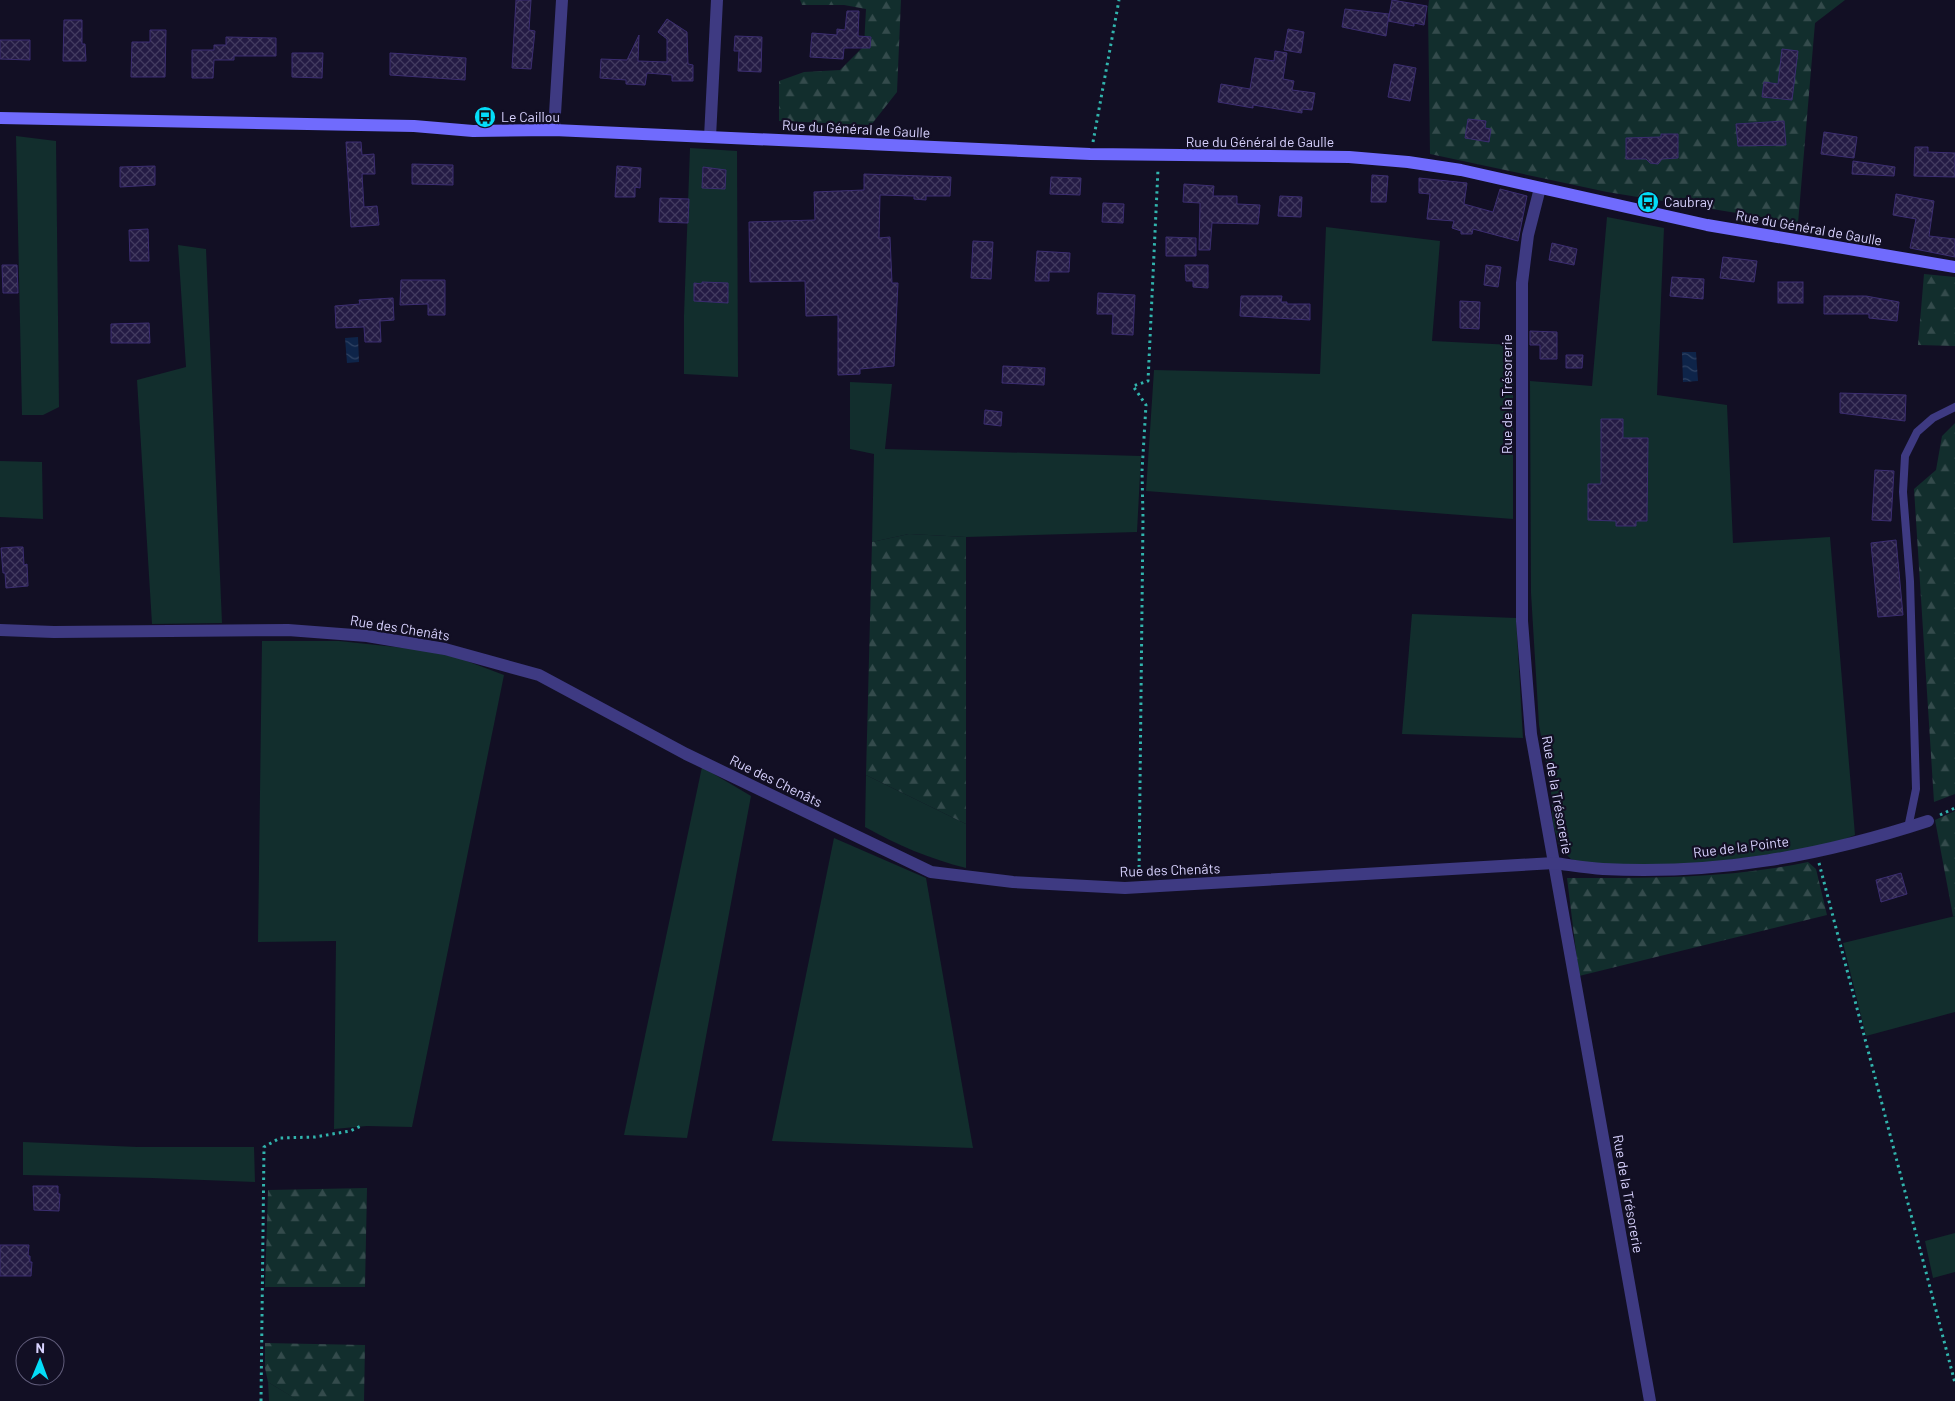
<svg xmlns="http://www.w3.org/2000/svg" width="1955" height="1401" font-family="Barlow,sans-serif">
  <defs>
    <pattern id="forest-firs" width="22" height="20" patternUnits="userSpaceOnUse" patternTransform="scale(1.25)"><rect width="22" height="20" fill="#122e2d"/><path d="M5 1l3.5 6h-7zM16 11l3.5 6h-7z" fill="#344b4c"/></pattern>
    <pattern id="water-waves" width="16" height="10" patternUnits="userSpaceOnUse" patternTransform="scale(1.25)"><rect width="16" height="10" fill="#0e2449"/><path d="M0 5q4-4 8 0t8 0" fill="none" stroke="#304364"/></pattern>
    <pattern id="building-cross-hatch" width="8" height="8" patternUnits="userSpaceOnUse" patternTransform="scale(1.25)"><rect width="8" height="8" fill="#241b44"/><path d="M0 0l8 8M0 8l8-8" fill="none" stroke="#433b60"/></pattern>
  </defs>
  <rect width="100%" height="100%" fill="#120f24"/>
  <!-- grass -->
  <g fill="#122e2d">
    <path d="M16,136l40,5 3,266 -16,8h-21z"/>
    <path d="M690,148l47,3 1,226 -54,-3v-58z"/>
    <path d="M1607,217l57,11 -7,167 70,10 6,138 97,-6 25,298 -31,12 -123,17 -111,1 -19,-6 -11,-10 -7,-25 -2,-33 -12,-66 -8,-132 -1,-212 62,5z"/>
    <path d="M1326,227l114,14 -8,100 81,4v174l-367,-28 8,-121 166,4z"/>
    <path d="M178,245l28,4 16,374 -70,1 -15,-244 49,-13z"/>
    <path d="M850,382l42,2 -7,65 256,7 -4,76 -171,5 -57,-3 -37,8 2,-88 -24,-5z"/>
    <path d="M0,461l42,1 1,57 -43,-2z"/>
    <path d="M1412,614l104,4 7,120 -121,-4z"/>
    <path d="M262,641h77l75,8 42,8 48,18 -92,452 -45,-1 -33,3 2,-188 -78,1z"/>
    <path d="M702,767l49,29 -64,342 -63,-3z"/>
    <path d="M866,775l100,49v44c-36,-9 -69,-23 -101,-41z"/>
    <path d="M834,838l92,40 47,270 -201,-7z"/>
    <path d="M1955,916v96l-89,24 -23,-93z"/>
    <path d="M23,1142l114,5h117l1,35 -103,-4 -129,-3z"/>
    <path d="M1955,1233v39l-22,6 -8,-37z"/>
    <path d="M268,1382l30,18 1,1h-30z"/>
  </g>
  <!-- forest -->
  <g fill="url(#forest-firs)">
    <path d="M800,0h101l-4,92 -26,33 -92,-4v-40l25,-9 36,-2 24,-24 2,-37 -22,-4h-42z"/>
    <path d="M1429,0h416l-30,23 -17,200 -191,-31 -177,-38 -2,-145z"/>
    <path d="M1924,274l31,3v69l-37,-1z"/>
    <path d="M1955,423v371l-21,8 -20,-313 22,-19 6,-34z"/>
    <path d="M909,534l57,3v287l-100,-49 6,-233z"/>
    <path d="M1955,811v105h-2l-18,-96z"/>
    <path d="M1808,862l8,7 11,46 -248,61 -12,-98c80,0 162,1 241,-16z"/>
    <path d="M367,1188l-2,99h-100l3,-97z"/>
    <path d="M265,1343l100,2 -1,56h-65l-31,-19 -3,-14z"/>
  </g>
  <!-- water -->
  <g fill="url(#water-waves)">
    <path d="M358,337l1,25 -12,1 -2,-25z"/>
    <path d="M1682,352h14l2,29 -15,1z"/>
  </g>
  <!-- building -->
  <g fill="url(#building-cross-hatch)" stroke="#3b2d70">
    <path d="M516,0h15l-2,30 6,1 -4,38 -19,-1z"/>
    <path d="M1392,0l35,6 -3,19 -10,-2v3l-26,-5z"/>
    <path d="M1345,9l44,5 -3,22 -44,-9z"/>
    <path d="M847,11h12l-1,25 13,1 -1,11h-26l-1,11 -33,-2 2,-24 25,2v-6l8,1z"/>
    <path d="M667,19l20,13 1,32 5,1v16h-21v-6l-25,-2 -2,12 -19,-1v-4l-26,-2 1,-19 26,1 12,-25 -1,26 29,1v-23l-9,-7z"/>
    <path d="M64,20h18v24h3l1,17h-23z"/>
    <path d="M1288,29l16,3 -3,21 -17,-3z"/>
    <path d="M150,30h16l-1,47h-34l1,-35h18z"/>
    <path d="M735,36l27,1 -1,35 -23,-1 1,-20h-5z"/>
    <path d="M226,37l50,1v18h-42v4h-20l-1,18h-21v-28h22v-5h12z"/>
    <path d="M0,40h30v20l-30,-1z"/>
    <path d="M1782,49l16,2 -6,49 -30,-3 2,-15 14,2z"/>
    <path d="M1275,51l12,2 -4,26 11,2 -2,9 23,3 -3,17 -10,-1v4l-49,-8v3l-35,-6 3,-18 29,5 5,-31 19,3z"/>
    <path d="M292,53h31l-1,25 -30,-1z"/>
    <path d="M390,53l76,5 -1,22 -75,-5z"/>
    <path d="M1394,64l22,4 -6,33 -22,-4z"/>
    <path d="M1468,119l18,2 -1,7 6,1 -2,13 -24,-4z"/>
    <path d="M1784,121l2,24 -48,1 -2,-22z"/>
    <path d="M1824,132l33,5 -3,21 -33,-4z"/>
    <path d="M1661,134h17v24l-16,1 -4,5 -8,-1 -4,-4h-20v-21l35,-1z"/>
    <path d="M346,142h15l1,13 12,-1 1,20h-13l2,33 13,-1 2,19 -28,2z"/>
    <path d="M1915,147h13v5l27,1v24l-41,-1z"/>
    <path d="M1853,161l42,6 -1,9 -42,-2z"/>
    <path d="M412,164l41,1v20l-41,-1z"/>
    <path d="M155,166v19l-35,2v-20z"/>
    <path d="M617,166l24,2 -1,20 -5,-1v10h-20z"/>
    <path d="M703,167l23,3 -1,19 -23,-1z"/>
    <path d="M864,174l87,3 -1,19h-24v4l-12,-1v-3l-34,-1 -1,43 11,-1 2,46h6l-4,83 -34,3v5l-22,1v-60l-32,1 -1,-35 -55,1 -1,-60 66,-2 -1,-28 50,-2z"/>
    <path d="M1372,175l16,1 -2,26h-15z"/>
    <path d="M1051,177l30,1 -1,17 -30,-1z"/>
    <path d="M1419,178l48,5 -3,21 29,8 7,-23 27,7 -9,45 -45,-12 -1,5h-11v-3l-9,-3 2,-7 -27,-2 3,-25 -11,-1z"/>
    <path d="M1184,184l30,2 -1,10h24v8l23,1 -2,19 -46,-1 -2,27h-11l1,-47 -17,-1z"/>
    <path d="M1896,194l38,7 -5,35 26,3v18l-45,-9 6,-29 -23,-4z"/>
    <path d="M1280,196l22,1 -1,20 -23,-1z"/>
    <path d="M660,198l29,1 -1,24 -29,-1z"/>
    <path d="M1103,203l21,1 -1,19 -21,-1z"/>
    <path d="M148,229l1,32h-19l-1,-31z"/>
    <path d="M1166,237l30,1v18h-30z"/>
    <path d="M973,241l20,1 -2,37 -20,-1z"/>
    <path d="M1552,243l25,6 -3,16 -25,-5z"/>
    <path d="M1037,251l33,2 -1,19h-20v9h-14z"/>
    <path d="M1723,257l34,4 -3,21 -34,-4z"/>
    <path d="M2,265h15l1,28h-15z"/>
    <path d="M1185,265h23v23l-15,-1v-6h-7z"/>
    <path d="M1486,265l15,2 -3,20 -14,-2z"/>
    <path d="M1672,277l32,2 -1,20 -33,-3z"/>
    <path d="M401,280h44v35h-17v-11l-28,1z"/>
    <path d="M702,282l26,1v20l-34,-2v-18l8,1z"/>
    <rect x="1778" y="282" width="25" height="21"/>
    <path d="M1098,293l37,2 -2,40 -21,-1 1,-20h-16z"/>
    <path d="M1241,296h41l-1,6h6v2h23v16l-70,-4z"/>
    <path d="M1824,296h42l33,6 -2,19 -28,-3v-4h-45z"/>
    <path d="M393,298l1,22 -14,1 1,21h-16l-1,-15 -28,1 -1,-22 25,-2 -1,-4z"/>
    <path d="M1460,301l20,1 -1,27 -19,-1z"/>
    <path d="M149,323l1,20h-39v-19z"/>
    <path d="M1530,331l27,1v27h-17v-14h-10z"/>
    <path d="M1566,355h17l-1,13h-16z"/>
    <path d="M1003,366l42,2 -1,17 -42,-2z"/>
    <path d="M1840,393l66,2 -1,26 -65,-8z"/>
    <path d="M985,410l17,2 -1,14 -17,-2z"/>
    <path d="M1601,419h22v19h25l-1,83h-11v5h-20v-5l-28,-1v-36h13z"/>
    <path d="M1875,470l19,1 -3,50 -19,-1z"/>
    <path d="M1896,540l7,75 -25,2 -7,-74z"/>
    <path d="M16,547h7l1,18 3,-1 1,22 -22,2 -1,-15h-2l-2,-25z"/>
    <path d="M1901,873l6,21 -26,8 -5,-22z"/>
    <path d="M33,1186h25v8h2l-1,17 -25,-1z"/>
    <path d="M0,1245h29l-1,11h2v6h2l-1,14h-31z"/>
  </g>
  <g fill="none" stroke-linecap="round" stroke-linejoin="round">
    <!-- path -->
    <g stroke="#31b4ad" stroke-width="3" stroke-dasharray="2.5 4" stroke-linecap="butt">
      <path d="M1093,142l26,-142"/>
      <path d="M1940,815l15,-7"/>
      <path d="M1819,863l136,520"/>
      <path d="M1139,874l4,-356 -1,-47 4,-66 -13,-19 15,-5 10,-212"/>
      <path d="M261,1401l3,-254 16,-9 35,-1 35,-6 11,-5"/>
    </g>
    <!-- lane -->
    <path stroke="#3e3a82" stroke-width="8" d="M1908,828l8,-39 -6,-208 -7,-89 2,-36 12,-24 16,-14 22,-11"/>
    <!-- street -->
    <g stroke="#3e3a82" stroke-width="12">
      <path d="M554,130l8,-130"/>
      <path d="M710,137l7,-137"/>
      <path d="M1540,188l-12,47 -6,48v338l9,113 119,667"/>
      <path d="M0,630l54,2 234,-2 79,6 78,13 94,26 147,79 245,118 82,10 112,6 429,-25c16,2 33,5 49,6 113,6 218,-13 325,-48"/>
    </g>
    <!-- secondary -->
    <path stroke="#706bfd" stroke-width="12" d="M0,118l414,8 59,5 81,-1 536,24 259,3 59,5 53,8 246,55 248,42"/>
  </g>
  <!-- icons -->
  <defs>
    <g id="bus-disc" transform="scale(1.125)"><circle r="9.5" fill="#04ddf8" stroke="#120f24"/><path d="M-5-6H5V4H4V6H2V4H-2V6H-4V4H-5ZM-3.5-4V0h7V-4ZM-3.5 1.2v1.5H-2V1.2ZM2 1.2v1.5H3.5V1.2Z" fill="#111"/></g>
  </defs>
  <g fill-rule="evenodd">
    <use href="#bus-disc" x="485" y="117"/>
    <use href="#bus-disc" x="1648" y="202"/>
  </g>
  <g text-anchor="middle" stroke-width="4.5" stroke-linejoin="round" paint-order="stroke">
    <!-- poi labels -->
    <g font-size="14" fill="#d8d2fe" stroke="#120f24" text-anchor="start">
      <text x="501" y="122">Le Caillou</text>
      <text x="1664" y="207">Caubray</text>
    </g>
    <!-- street labels -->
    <g font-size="14" fill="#d8d2fe" stroke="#120f24">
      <text transform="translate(856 129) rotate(3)" y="5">Rue du Général de Gaulle</text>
      <text x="1260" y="147">Rue du Général de Gaulle</text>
      <text transform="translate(1809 228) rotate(10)" y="5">Rue du Général de Gaulle</text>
      <text transform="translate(1507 394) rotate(-90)" y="5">Rue de la Trésorerie</text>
      <text transform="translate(400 628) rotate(9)" y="5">Rue des Chenâts</text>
      <text transform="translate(776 781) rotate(26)" y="5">Rue des Chenâts</text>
      <text transform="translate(1557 795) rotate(80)" y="5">Rue de la Trésorerie</text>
      <text transform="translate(1741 847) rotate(-7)" y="5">Rue de la Pointe</text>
      <text transform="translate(1170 870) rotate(-2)" y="5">Rue des Chenâts</text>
      <text transform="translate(1628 1194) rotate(80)" y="5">Rue de la Trésorerie</text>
    </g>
  </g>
  <!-- north arrow -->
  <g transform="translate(40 1361) rotate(1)"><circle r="24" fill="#120f24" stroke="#615d7b"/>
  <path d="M0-4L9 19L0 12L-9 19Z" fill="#04ddf8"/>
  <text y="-8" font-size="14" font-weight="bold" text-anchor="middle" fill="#d8d2fe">N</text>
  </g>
</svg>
